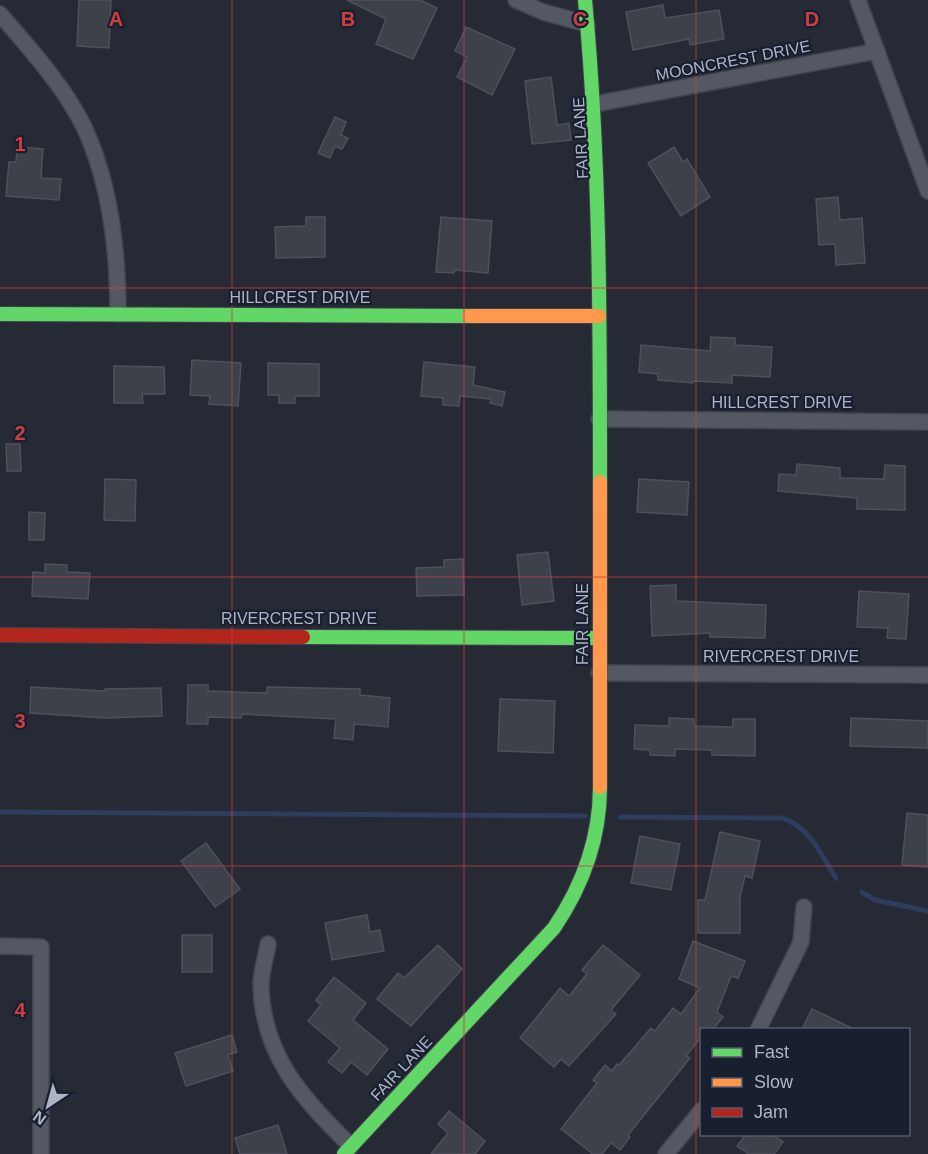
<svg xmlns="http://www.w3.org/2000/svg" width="928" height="1154" font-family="Arial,sans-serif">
  <rect width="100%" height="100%" fill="#252a34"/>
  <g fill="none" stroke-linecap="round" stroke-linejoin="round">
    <!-- stream -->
    <g stroke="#2e3d5d" stroke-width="5">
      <path d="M0,812l585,4"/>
      <path d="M620,817l162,1c28,9 39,37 54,60"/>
      <path d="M862,892l13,8 53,11"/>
    </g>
  </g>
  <!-- building -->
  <g fill="#3d414a" stroke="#4c515c" stroke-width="1.5">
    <path d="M79,0h32l-2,48 -32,-2z"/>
    <path d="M347,0h73l17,8 -24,51 -37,-15 10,-25z"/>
    <path d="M663,5l2,13 54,-8 5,29 -34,6 -1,-6 -56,11 -7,-38z"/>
    <path d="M466,27l49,22 -23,46 -35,-18 10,-20 -12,-6z"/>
    <path d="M551,77l6,48 12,-2 2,17 -39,4 -7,-63z"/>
    <path d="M335,117l11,5 -5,13 7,3 -6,11 -7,-3 -5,12 -12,-5z"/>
    <path d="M17,147l26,2 -2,29 20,1 -2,21 -53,-4 3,-34h7z"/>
    <path d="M674,147l9,15 4,-3 23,38 -29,19 -33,-53z"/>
    <path d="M838,197l2,23 22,-2 3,45 -29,2 -1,-21 -16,1 -3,-46z"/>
    <path d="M306,217h19v40l-49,1 -1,-31 31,-1z"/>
    <path d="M441,217l51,4 -4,52 -34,-3v3l-18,-1z"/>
    <path d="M711,337l24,1v7l37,2 -2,30 -38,-2v8l-39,-2v2l-35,-3v-6l-19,-2 2,-27 69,6z"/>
    <path d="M192,360l49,3 -3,43 -29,-2 1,-8 -20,-1z"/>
    <path d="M424,362l51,5 -2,18 32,7 -3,14 -12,-3 1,-4 -31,-3 -1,10 -16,-1v-7l-22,-2z"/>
    <path d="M268,363l51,1v32h-24v7h-16v-8h-11z"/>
    <path d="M114,366l50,1 1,27h-23l1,9h-29z"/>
    <path d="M6,444h14l1,27h-14z"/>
    <path d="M797,464l43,4v10l44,1 1,-14 20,1v44l-48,-1v-11l-79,-7 1,-17 17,1z"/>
    <path d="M105,479l31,1 -1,41 -31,-1z"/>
    <path d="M639,479l50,3 -2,33 -50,-3z"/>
    <path d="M29,512l16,1 -1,27h-15z"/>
    <path d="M548,552l6,49 -32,4 -5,-50z"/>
    <path d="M463,559l1,36 -47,1 -1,-28 28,-1v-7z"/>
    <path d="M45,564l22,1v7l23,1 -2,26 -56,-3 1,-24 12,1z"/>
    <path d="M676,585v16l90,4 -1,33 -55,-1v-4l-58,3 -2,-50z"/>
    <path d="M859,591l50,3 -3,45 -19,-1 1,-10 -31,-1z"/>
    <path d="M188,685h20v6l59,2v-6l93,2v6l30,3 -2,29 -34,-3 -1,16 -19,-2 2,-19 -94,-5 -1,4 -33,-1v7h-21z"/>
    <path d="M31,687l74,4v-2l56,-1 1,28 -56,2 -76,-5z"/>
    <path d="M500,699l55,2 -2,52 -55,-2z"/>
    <path d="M669,718l25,1v7l39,1v-8h22v37l-43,-1v-5l-37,-1v7l-25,-1v-5l-16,-1 1,-24 34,1z"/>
    <path d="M851,718l77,3v27l-78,-2z"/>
    <path d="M907,813l21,2v52l-26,-2z"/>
    <path d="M720,832l40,9 -8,37 -7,-2 -5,21v36h-42v-33h7z"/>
    <path d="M640,836l40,8 -9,46 -40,-7z"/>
    <path d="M206,843l34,46 -25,18 -34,-46z"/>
    <path d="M367,915l3,17 10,-2 4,21 -52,9 -7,-37z"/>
    <rect x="182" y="935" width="30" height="37"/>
    <path d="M693,941l52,20 -7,17 -7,-2 -14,36 6,5 -10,12h-11v7l-16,20 4,2 -62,77 2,2 -10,13 -9,-7 -9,11h-9l-32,-25 36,-46 -4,-3 12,-15 7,6 5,-7 2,1 32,-37 4,3 18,-23 8,6 19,-26 -21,-9z"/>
    <path d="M438,945l24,24 -51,57 -34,-27 21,-26 6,5z"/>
    <path d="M603,945l37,30 -29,35 5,4 -47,52 -8,-7 -7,8 -34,-29 40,-50 9,8 18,-22 -5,-4z"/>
    <path d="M334,977l32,26 -13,17 35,29 -21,26 -16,-13 -9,11 -14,-11 12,-14 -32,-27 13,-16 -5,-5z"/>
    <path d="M812,1009l42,20h-52z"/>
    <path d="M232,1035l5,17 -9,3 5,16 -47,15 -11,-33z"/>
    <path d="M449,1111l36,30 -10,13h-44l17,-21 -10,-9z"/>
    <path d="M278,1125l9,29h-47l-5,-16z"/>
    <path d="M746,1134h26l11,8 -9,12h-25l-12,-8z"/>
  </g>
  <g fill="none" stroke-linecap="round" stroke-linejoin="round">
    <!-- street casing -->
    <g stroke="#41444c" stroke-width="18">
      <g id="street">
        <path d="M516,0l27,12 44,12"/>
        <path d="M858,0l70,191"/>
        <path d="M0,14c30,35 65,73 85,115 26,57 33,124 33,185"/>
        <path d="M595,104l282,-53"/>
        <path d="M599,419l329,3"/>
        <path d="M599,673l329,2"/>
        <path d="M268,944c-2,13 -7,28 -7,41 1,70 43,116 90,161"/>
        <path d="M0,946l41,1v207"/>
        <path d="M758,1030l43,-88 3,-35"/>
        <path d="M666,1154l36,-44"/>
      </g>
    </g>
    <!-- fast casing -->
    <g stroke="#41444c" stroke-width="16">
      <g id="fast">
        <path d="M585,0c15,161 15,321 15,482"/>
        <path d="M0,314l469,2"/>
        <path d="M303,637l296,1"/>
        <path d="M344,1154l210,-226c29,-43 46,-88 46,-141"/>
      </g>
    </g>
    <!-- slow casing -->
    <g stroke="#41444c" stroke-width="16">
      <g id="slow">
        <path d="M469,316h130"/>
        <path d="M600,482v305"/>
      </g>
    </g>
    <!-- jam casing -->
    <g stroke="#41444c" stroke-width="16">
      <path id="jam" d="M0,635l303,2"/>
    </g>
    <!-- street -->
    <use href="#street" stroke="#545862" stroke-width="15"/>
    <!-- fast -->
    <use href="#fast" stroke="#63d668" stroke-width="14"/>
    <!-- slow -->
    <use href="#slow" stroke="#ff974d" stroke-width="14"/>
    <!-- jam -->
    <use href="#jam" stroke="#b3261e" stroke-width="14"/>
  </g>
  <!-- grid -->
  <path fill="none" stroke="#d03d40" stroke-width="1.5" stroke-opacity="0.55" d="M232,0v1154M464,0v1154M696,0v1154M0,288h928M0,577h928M0,866h928"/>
  <g text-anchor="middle" stroke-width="4.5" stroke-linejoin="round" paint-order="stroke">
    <!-- street labels -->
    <g font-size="16" fill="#adb4c7" stroke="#181f2f">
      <text transform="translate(733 60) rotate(-11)" y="6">MOONCREST DRIVE</text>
      <text transform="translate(580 138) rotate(-93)" y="6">FAIR LANE</text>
      <text x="300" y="303">HILLCREST DRIVE</text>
      <text x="782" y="408">HILLCREST DRIVE</text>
      <text x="299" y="624">RIVERCREST DRIVE</text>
      <text transform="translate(582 624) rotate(-90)" y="6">FAIR LANE</text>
      <text x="781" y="662">RIVERCREST DRIVE</text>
      <text transform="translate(401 1068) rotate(-47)" y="6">FAIR LANE</text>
    </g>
  </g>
  <g font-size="20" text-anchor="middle" font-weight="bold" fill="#d03d40" stroke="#181f2f" stroke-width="4.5" stroke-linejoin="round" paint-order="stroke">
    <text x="116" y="26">A</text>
    <text x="348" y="26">B</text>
    <text x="580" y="26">C</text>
    <text x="812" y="26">D</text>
    <text x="20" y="151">1</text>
    <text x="20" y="440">2</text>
    <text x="20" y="728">3</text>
    <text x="20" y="1017">4</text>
  </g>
  <!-- legend -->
  <rect x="700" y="1028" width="210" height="108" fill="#181f2f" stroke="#545b6c" stroke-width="1.5"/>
  <rect x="712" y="1048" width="30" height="9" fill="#63d668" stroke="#545b6c" stroke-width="1.5"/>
  <text x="754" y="1058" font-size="18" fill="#adb4c7">Fast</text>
  <rect x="712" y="1078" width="30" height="9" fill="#ff974d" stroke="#545b6c" stroke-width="1.5"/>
  <text x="754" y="1088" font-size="18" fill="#adb4c7">Slow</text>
  <rect x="712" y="1108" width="30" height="9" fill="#b3261e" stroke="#545b6c" stroke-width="1.5"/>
  <text x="754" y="1118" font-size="18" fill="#adb4c7">Jam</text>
  <!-- north arrow -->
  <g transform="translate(48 1106) rotate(216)" stroke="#181f2f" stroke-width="4.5" paint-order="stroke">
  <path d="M0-4.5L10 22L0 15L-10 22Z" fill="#adb4c7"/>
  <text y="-9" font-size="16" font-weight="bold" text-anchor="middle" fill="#adb4c7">N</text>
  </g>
</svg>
